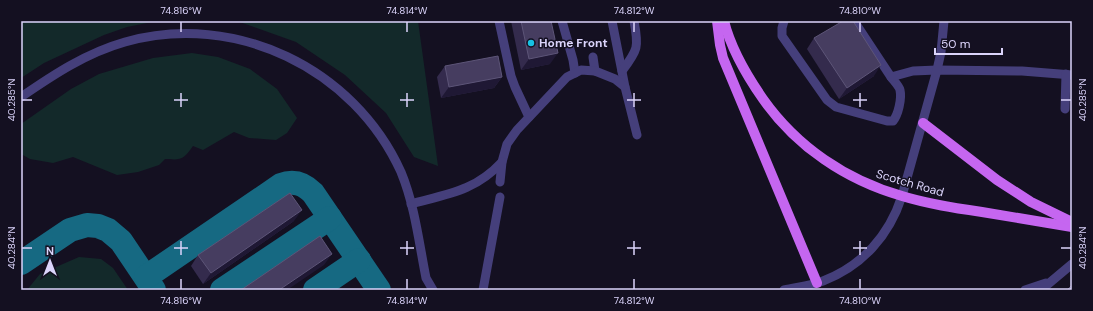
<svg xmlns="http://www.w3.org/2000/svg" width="1093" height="311" font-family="'DM Sans',sans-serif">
  <rect width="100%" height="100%" fill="#141021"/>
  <!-- green -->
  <g fill="#13292a">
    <path d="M21,21h149h-13l-30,6 -23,8 -60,28 -23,15z"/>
    <path d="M226,21h192l20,145 -24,-9 -28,-44 -41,-38 -49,-33 -59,-21z"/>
    <path d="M192,53l26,4 32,12 27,20 20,29 -10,15 -11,7 -27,-2 -15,-6 -31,18 -10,-4c-10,14 -11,14 -28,13l-6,6 -21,7 -21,3 -44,-18 -20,6 -23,-4 -9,-5v-30l50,-35 28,-15 54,-16z"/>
    <path d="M79,257l22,2 12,9 15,22h-101l13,-16z"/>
  </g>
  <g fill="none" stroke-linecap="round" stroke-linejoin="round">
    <!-- taxiway -->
    <g stroke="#166982" stroke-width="24">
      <path d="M21,263l49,-33 17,-5 11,1 10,4 13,11 33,49"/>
      <path d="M146,277l135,-92c13,-5 23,-1 32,8l66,97"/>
      <path d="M222,290l108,-72"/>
      <path d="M315,290l44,-30"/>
    </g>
    <!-- minor -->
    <g stroke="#453f7b" stroke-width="9">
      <path d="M499,21l12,55 4,11 14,30"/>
      <path d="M562,21l11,39 2,13"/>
      <path d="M612,21l13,66"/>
      <path d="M784,21l-2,7v8l45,64 9,7 51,14h6c5,-6 9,-22 7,-31 -1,-4 -6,-9 -9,-13"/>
      <path d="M854,21l37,56 22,-6 24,-1 85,1 50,4"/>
      <path d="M593,57l2,14"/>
      <path d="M622,71c16,-21 17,-24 12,-50"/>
      <path d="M21,97c32,-22 65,-44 104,-55 110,-31 229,26 276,130 14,34 18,71 25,106l7,12"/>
      <path d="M1065,109l1,-35"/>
      <path d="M500,182l2,-20 5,-18 10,-14 50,-53 14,-7 14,1 20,8 10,8 12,48"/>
      <path d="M411,204c37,-10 64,-13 91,-42"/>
      <path d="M483,290l17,-93"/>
      <path d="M784,290c13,-3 26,-4 39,-9 39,-15 66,-45 79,-85l35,-126 4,-18 3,-31"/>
      <path d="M1025,290l21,-7"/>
      <path d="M1041,290l31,-26"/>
    </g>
    <!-- major -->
    <g stroke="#c566f0" stroke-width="10">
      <path d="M717,21l3,24 3,13 94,225"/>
      <path d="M724,21c7,28 23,55 39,78 34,48 83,81 139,97 26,8 53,12 80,16 30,5 60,10 90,15"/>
      <path d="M923,123l74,57 34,22 41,20"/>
    </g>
  </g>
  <!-- wall -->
  <g fill="#342b4d">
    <path d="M511,21h40l-1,43 -29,6z"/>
    <path d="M814,38l60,38 -35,23 -32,-50z"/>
    <path d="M445,66l57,11 -8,11 -53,10 -4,-21z"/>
    <path d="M294,221l-91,63 -12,-18 7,-11z"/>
  </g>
  <!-- shaded-wall -->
  <g fill="#1f1834">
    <path d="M558,53l-8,11 -29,6 8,-11z"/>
    <path d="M881,65l-7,11 -35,23 8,-11z"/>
    <path d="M502,77l-8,11 -53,10 8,-11z"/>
    <path d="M302,210l-8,11 -91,63 8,-11z"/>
    <path d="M332,254l-8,11 -37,25h-8z"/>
  </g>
  <!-- building -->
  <g fill="#463d60" stroke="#5d5578">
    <path d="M521,21h30l7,32 -29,6z"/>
    <path d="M843,21h10l28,44 -34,23 -33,-50z"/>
    <path d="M498,56l4,21 -53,10 -4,-21z"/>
    <path d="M290,193l12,17 -91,63 -13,-18z"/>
    <path d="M320,236l12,18 -53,36h-38z"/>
    <path d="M1072,285v5h-5z"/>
  </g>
  <!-- ticks -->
  <path fill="none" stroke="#dbd4fb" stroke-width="1.5" d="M181,22v10M407,22v10M634,22v10M860,22v10M181,93v14M407,93v14M634,93v14M860,93v14M22,100h10M174,100h14M400,100h14M627,100h14M853,100h14M1061,100h10M181,241v14M407,241v14M634,241v14M860,241v14M22,248h10M174,248h14M400,248h14M627,248h14M853,248h14M1061,248h10M181,279v10M407,279v10M634,279v10M860,279v10"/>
  <!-- markers -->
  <circle fill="#17c2e4" stroke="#141021" stroke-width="1.5" cx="531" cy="43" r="4"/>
  <g text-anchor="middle" stroke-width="3" stroke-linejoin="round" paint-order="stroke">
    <!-- poi labels -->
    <g font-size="12" font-weight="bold" fill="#dbd4fb" stroke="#141021" text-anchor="start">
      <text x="539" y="47">Home Front</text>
    </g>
    <!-- street labels -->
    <g font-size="12" fill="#dbd4fb" stroke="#141021">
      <text transform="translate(910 183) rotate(16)" y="4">Scotch Road</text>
    </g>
  </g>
  <!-- border -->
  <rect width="1093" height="311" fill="none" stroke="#141021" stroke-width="44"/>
  <!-- north arrow -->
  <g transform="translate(50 261)" stroke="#141021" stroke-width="3" paint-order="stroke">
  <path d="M0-3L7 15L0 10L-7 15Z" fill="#dbd4fb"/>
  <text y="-6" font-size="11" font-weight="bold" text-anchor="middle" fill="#dbd4fb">N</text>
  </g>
  <!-- scale -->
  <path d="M935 48v6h67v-6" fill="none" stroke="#dbd4fb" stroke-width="2"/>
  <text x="941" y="48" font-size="12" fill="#dbd4fb" stroke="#141021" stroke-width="3" paint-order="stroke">50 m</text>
  <rect x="22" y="22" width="1049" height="267" fill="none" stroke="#dbd4fb" stroke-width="1.5"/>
  <g font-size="10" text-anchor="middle" fill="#dbd4fb">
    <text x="181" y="14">74.816°W</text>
    <text x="407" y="14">74.814°W</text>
    <text x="634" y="14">74.812°W</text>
    <text x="860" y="14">74.810°W</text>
    <text transform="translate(11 100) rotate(-90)" y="4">40.285°N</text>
    <text transform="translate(1082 100) rotate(-90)" y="4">40.285°N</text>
    <text transform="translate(11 248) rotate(-90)" y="4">40.284°N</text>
    <text transform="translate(1082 248) rotate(-90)" y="4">40.284°N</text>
    <text x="181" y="304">74.816°W</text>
    <text x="407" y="304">74.814°W</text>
    <text x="634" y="304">74.812°W</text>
    <text x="860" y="304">74.810°W</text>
  </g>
</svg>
